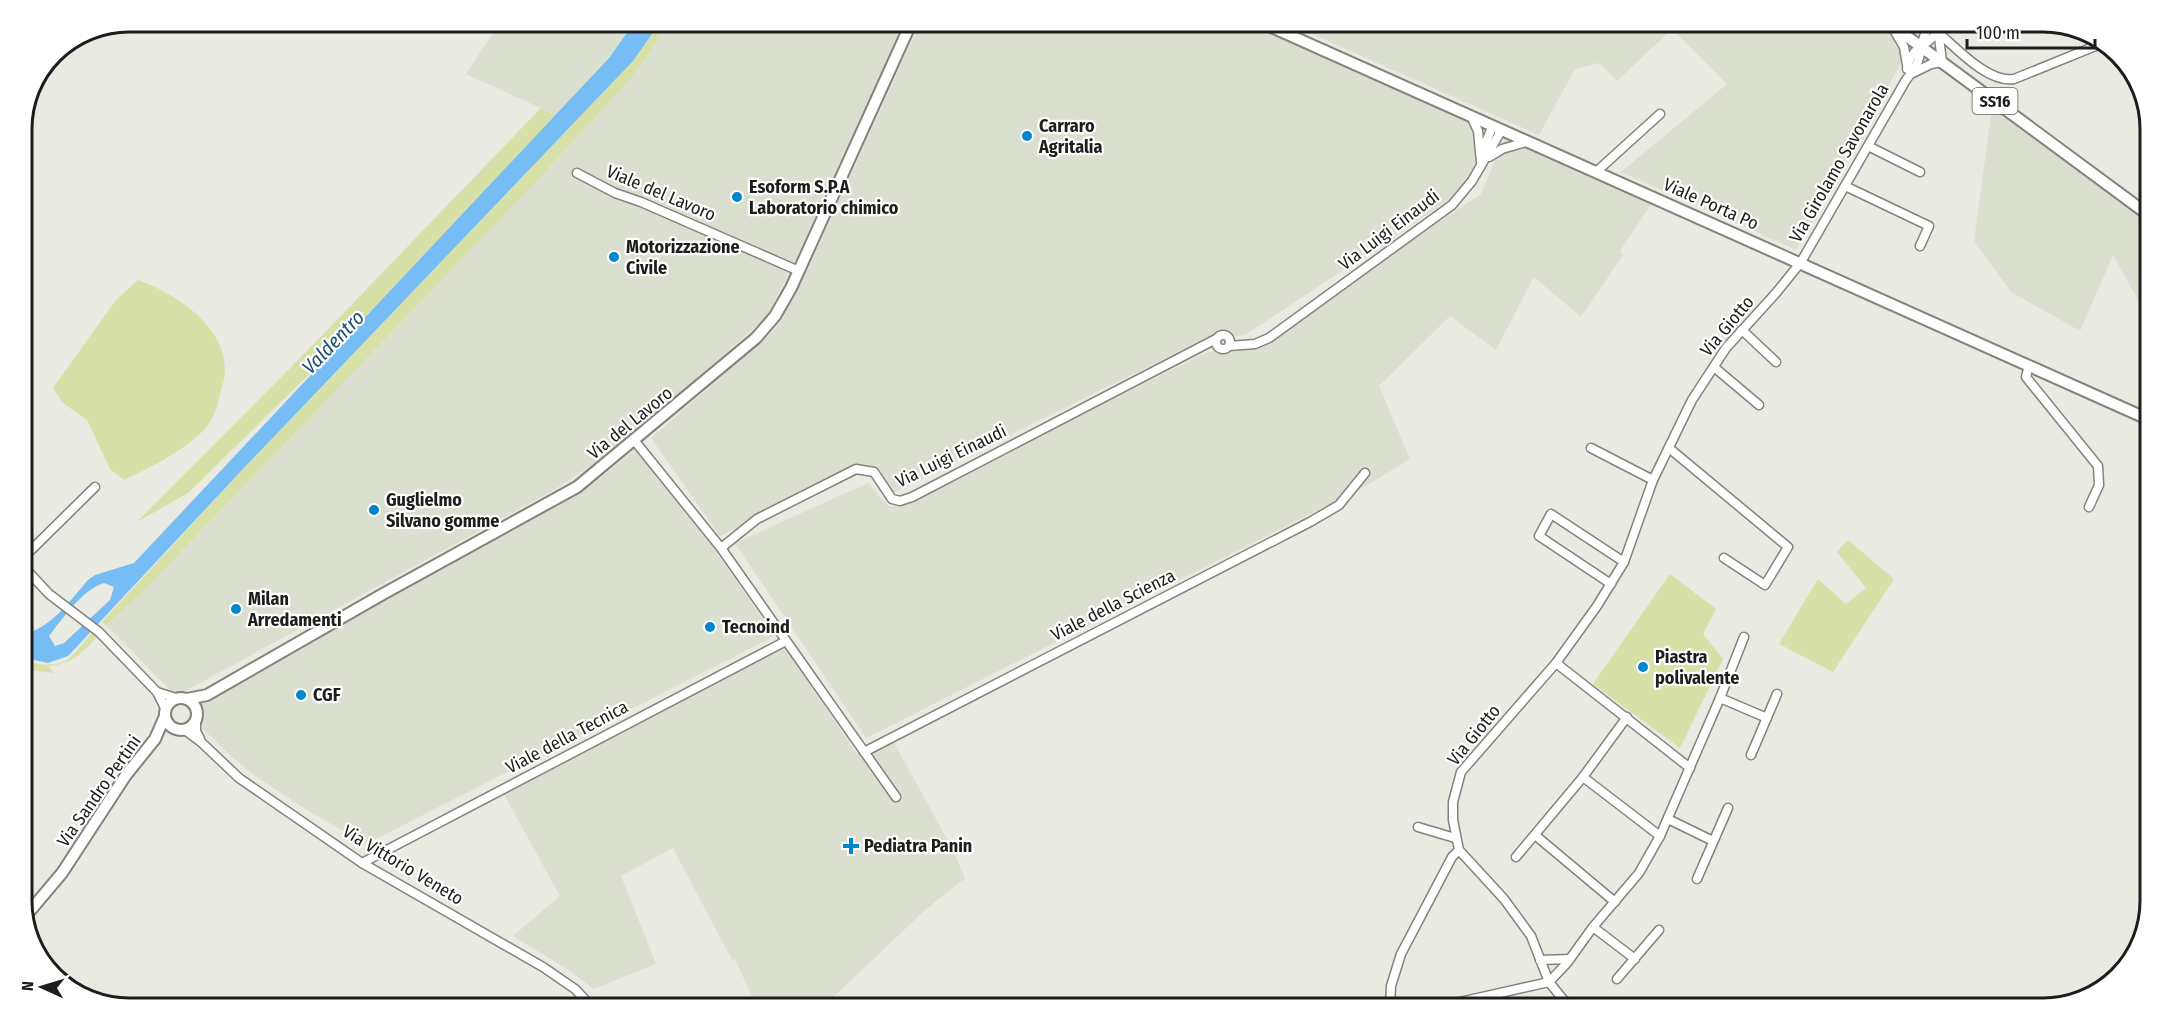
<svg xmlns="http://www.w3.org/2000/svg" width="2171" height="1029" font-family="'Fira Sans Condensed',sans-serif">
  <rect width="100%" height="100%" fill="#e9eae2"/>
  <!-- built -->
  <g fill="#dbdfcf">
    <path d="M501,21h103l22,14 -16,22 -54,58 -90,-41z"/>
    <path d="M670,21h234l-110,242 -26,51 -10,11 -116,100 -50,40 -38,25 -378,206 -70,-71 30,-26 80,-83 316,-330 99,-108 13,-17z"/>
    <path d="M921,21h323l225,99 10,10 2,30 -10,25 -226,150 -41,4 -311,154 -19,-22 -6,-2 -148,67 -69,-98 117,-102 12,-13 28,-54z"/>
    <path d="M1283,21h589l25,18 8,16 -38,71 -71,124 -175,-78 106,-88 -55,-55 -55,52 -18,-18 -24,6 -36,66z"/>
    <path d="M1992,108l158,115v93l-8,-9 -29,-52 -33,76 -69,-39 -37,-51z"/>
    <path d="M1505,137l147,66 -32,48 3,4 -42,62 -47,-40 -38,73 -46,-34 -71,70 31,73 -79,48h-7l-458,231 -131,-195 133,-60 19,22 6,2 315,-155 42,-5 231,-153z"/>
    <path d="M641,445l134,191 -401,204 -12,2 -55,-32 -49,-32 -25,-20 -32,-31 -15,-19 376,-205 39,-26z"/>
    <path d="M784,646l72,107 7,1 29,-15 61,111 12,28 -41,33 -102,97h-65l-22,-49 -3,1 -59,-112 -52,28 35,88 -62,25 -27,-20 -54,-33 47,-40 -59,-107z"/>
  </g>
  <!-- green -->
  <g fill="#d6e0a7">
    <path d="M661,21h9l-26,40 -13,17 -99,108 -396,413 -30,26 -4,-3 140,-152 391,-409z"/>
    <path d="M541,108l15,7 -223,236 -145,142 -51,29 169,-170z"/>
    <path d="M138,280c37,13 88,46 87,91 0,6 -2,13 -4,18 -2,14 -8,32 -18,42 -22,21 -51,36 -79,49l-14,-11 -23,-49 -24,-17 -10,-15 63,-88z"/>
    <path d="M1848,540l46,39 -61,93 -54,-28 39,-65 28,25 20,-16 -29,-36z"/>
    <path d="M1670,574l46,35 -13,25 20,25 -43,89 -87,-64z"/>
    <path d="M92,633l5,4c-17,17 -24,27 -49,29l6,7 -33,-4v-10c13,6 35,9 47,0 9,-7 17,-18 24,-26z"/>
  </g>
  <!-- water -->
  <path fill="#75bdf4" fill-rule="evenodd" d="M635,21h26l-28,40 -391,409 -174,186 -20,7 -27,-6v-24c26,1 51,-35 67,-53l7,-5 39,-12 476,-506zM104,583l10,4 -4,13 -46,43 -9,3 -6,-10c13,-17 34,-47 55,-53z"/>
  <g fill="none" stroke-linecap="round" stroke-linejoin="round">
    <!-- minor casing -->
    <g stroke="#82847c" stroke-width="11">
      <g id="minor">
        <path d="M1889,21l27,6 16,-6"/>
        <path d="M1894,30l10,17 3,18"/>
        <path d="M2085,31l10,15"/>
        <path d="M1940,34c18,16 49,49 74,45l89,-36"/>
        <path d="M1907,69c4,-24 21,-22 32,-39"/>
        <path d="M1913,73l18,-9 11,-2 -3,-25 5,-14"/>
        <path d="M1472,118l6,13 3,31"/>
        <path d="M1868,146l52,26"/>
        <path d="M1483,150l9,-23"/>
        <path d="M1489,157l13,-8 24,-7"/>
        <path d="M1596,172l64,-58"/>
        <path d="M577,173l38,20 26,9 158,69"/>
        <path d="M1845,186l84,40 -9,20"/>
        <path d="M1742,330l34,32"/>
        <circle cx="1223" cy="342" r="7"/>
        <path d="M1229,346l26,-2 14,-6 183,-133 20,-24 29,-50"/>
        <path d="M2029,365l-3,12 72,89 1,19 -10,22"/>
        <path d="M1714,367l45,38"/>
        <path d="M634,440l87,108 175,249"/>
        <path d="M1591,448l62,32"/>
        <path d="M1669,448l119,99 -23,38 -41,-27"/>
        <path d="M721,548l36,-29 99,-50 18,3 18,27 8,2 12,-4 304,-158"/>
        <path d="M21,560l74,-73"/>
        <path d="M21,564l28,30 50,38 58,60 9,18"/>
        <path d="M1611,584l-72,-48 12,-22 73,48"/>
        <path d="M1556,663l134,105"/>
        <path d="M157,692l19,6"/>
        <path d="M1720,698l47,20"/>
        <path d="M196,721v10l4,8"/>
        <path d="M185,730l16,12 38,36 123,85 181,104 32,22 18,19"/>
        <path d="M864,752l446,-230 29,-17 26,-32"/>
        <path d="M1751,755l26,-61"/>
        <path d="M1583,777l77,59"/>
        <path d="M1668,819l45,22"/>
        <path d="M1418,827l37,11"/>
        <path d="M1535,835l80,67"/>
        <path d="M1516,857l67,-80 44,-60"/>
        <path d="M362,863l424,-222"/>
        <path d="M1697,879l31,-71"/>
        <path d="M1593,927l42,32"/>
        <path d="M1540,960l30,-1"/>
        <path d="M1617,979l42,-49"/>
        <path d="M1390,1008l1,-22 10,-32 51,-97 7,-7"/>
        <path d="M1433,1008l116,-26 18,-19 26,-36 46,-54 21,-37 60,-138 24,-61"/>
        <path d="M1570,1008l-21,-26 -18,-46 -27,-37 -45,-49 -6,-30v-18l8,-30 95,-109 41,-57 27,-44 29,-82 39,-80 34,-52 50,-55 25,-31 105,-182c5,-7 11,-13 13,-22 4,-14 3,-25 14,-37"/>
      </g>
    </g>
    <!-- major casing -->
    <g stroke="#82847c" stroke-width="14">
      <g id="major">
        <path d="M1258,21l892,399"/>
        <path d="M1886,21l264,195"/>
        <circle cx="181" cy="714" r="16"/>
        <path d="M187,699l20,-4 176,-101 194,-107 179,-149 19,-22 16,-28 121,-267"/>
        <path d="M24,918l38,-45 64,-98 29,-36 10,-23"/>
      </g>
    </g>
    <!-- minor -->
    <use href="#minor" stroke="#fff" stroke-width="8"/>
    <!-- major -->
    <use href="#major" stroke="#fff" stroke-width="10"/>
  </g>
  <!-- markers -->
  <g fill="#0186cd" stroke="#fff" stroke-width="2">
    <circle cx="1027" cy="136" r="6"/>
    <circle cx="737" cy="197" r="6"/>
    <circle cx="614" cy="257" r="6"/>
    <circle cx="374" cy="510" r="6"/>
    <circle cx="236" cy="609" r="6"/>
    <circle cx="710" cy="627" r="6"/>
    <circle cx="1643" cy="667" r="6"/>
    <circle cx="301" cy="695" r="6"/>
    <path d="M848 837h6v6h6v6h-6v6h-6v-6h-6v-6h6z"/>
  </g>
  <g text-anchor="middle" stroke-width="4.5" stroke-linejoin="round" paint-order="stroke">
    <!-- shield labels -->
    <rect fill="#fff" stroke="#61625f" stroke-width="1.5" x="1972.5" y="88" width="45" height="26" rx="4.5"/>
    <g font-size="16" font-weight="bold" fill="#1d1e1b">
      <text x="1995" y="107">SS16</text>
    </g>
    <!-- poi labels -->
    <g font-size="18" font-weight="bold" fill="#1d1e1b" stroke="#fff" text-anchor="start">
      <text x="1039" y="132">Carraro<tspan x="1039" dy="21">Agritalia</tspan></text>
      <text x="749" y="193">Esoform S.P.A<tspan x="749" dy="21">Laboratorio chimico</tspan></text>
      <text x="626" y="253">Motorizzazione<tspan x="626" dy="21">Civile</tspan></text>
      <text x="386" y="506">Guglielmo<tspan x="386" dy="21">Silvano gomme</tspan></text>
      <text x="248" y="605">Milan<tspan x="248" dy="21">Arredamenti</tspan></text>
      <text x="722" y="633">Tecnoind</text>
      <text x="1655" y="663">Piastra<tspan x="1655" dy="21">polivalente</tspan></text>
      <text x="313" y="701">CGF</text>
      <text x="864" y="852">Pediatra Panin</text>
    </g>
    <!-- street labels -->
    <g font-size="18" fill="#1d1e1b" stroke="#fff">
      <text transform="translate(1839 163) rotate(-60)" y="6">Via Girolamo Savonarola</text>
      <text transform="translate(661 193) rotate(23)" y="6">Viale del Lavoro</text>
      <text transform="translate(1711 204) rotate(24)" y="6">Viale Porta Po</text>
      <text transform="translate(1389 230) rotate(-37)" y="6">Via Luigi Einaudi</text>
      <text transform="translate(1727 326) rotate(-50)" y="6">Via Giotto</text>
      <text transform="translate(630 423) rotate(-39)" y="6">Via del Lavoro</text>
      <text transform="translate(951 456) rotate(-26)" y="6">Via Luigi Einaudi</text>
      <text transform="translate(1113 605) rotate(-27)" y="6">Viale della Scienza</text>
      <text transform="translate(1474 735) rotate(-51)" y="6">Via Giotto</text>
      <text transform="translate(567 737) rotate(-28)" y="6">Viale della Tecnica</text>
      <text transform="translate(99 791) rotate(-55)" y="6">Via Sandro Pertini</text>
      <text transform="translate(403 865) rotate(31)" y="6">Via Vittorio Veneto</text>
    </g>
    <!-- water labels -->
    <g font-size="20" font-style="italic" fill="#1a4f73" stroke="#fff">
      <text transform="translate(333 342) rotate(-46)" y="7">Valdentro</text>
    </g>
  </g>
  <!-- crop -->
  <path d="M0 0H2171V1029H0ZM129 32H2043A97 97 0 0 1 2140 129V901A97 97 0 0 1 2043 998H129A97 97 0 0 1 32 901V129A97 97 0 0 1 129 32Z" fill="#fff" fill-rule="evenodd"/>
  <path fill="none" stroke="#1d1e1b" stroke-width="3" d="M129 32H2043A97 97 0 0 1 2140 129V901A97 97 0 0 1 2043 998H129A97 97 0 0 1 32 901V129A97 97 0 0 1 129 32Z"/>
  <!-- north arrow -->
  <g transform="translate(42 987) rotate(274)" stroke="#ffffff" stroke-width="4.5" paint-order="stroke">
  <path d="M0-4.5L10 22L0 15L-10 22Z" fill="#1d1e1b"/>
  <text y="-9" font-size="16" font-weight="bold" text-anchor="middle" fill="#1d1e1b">N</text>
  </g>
  <!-- scale -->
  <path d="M1967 39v9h128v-9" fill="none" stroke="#1d1e1b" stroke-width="3"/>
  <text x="1976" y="39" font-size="18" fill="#1d1e1b" stroke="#ffffff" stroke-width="4.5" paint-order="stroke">100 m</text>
</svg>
